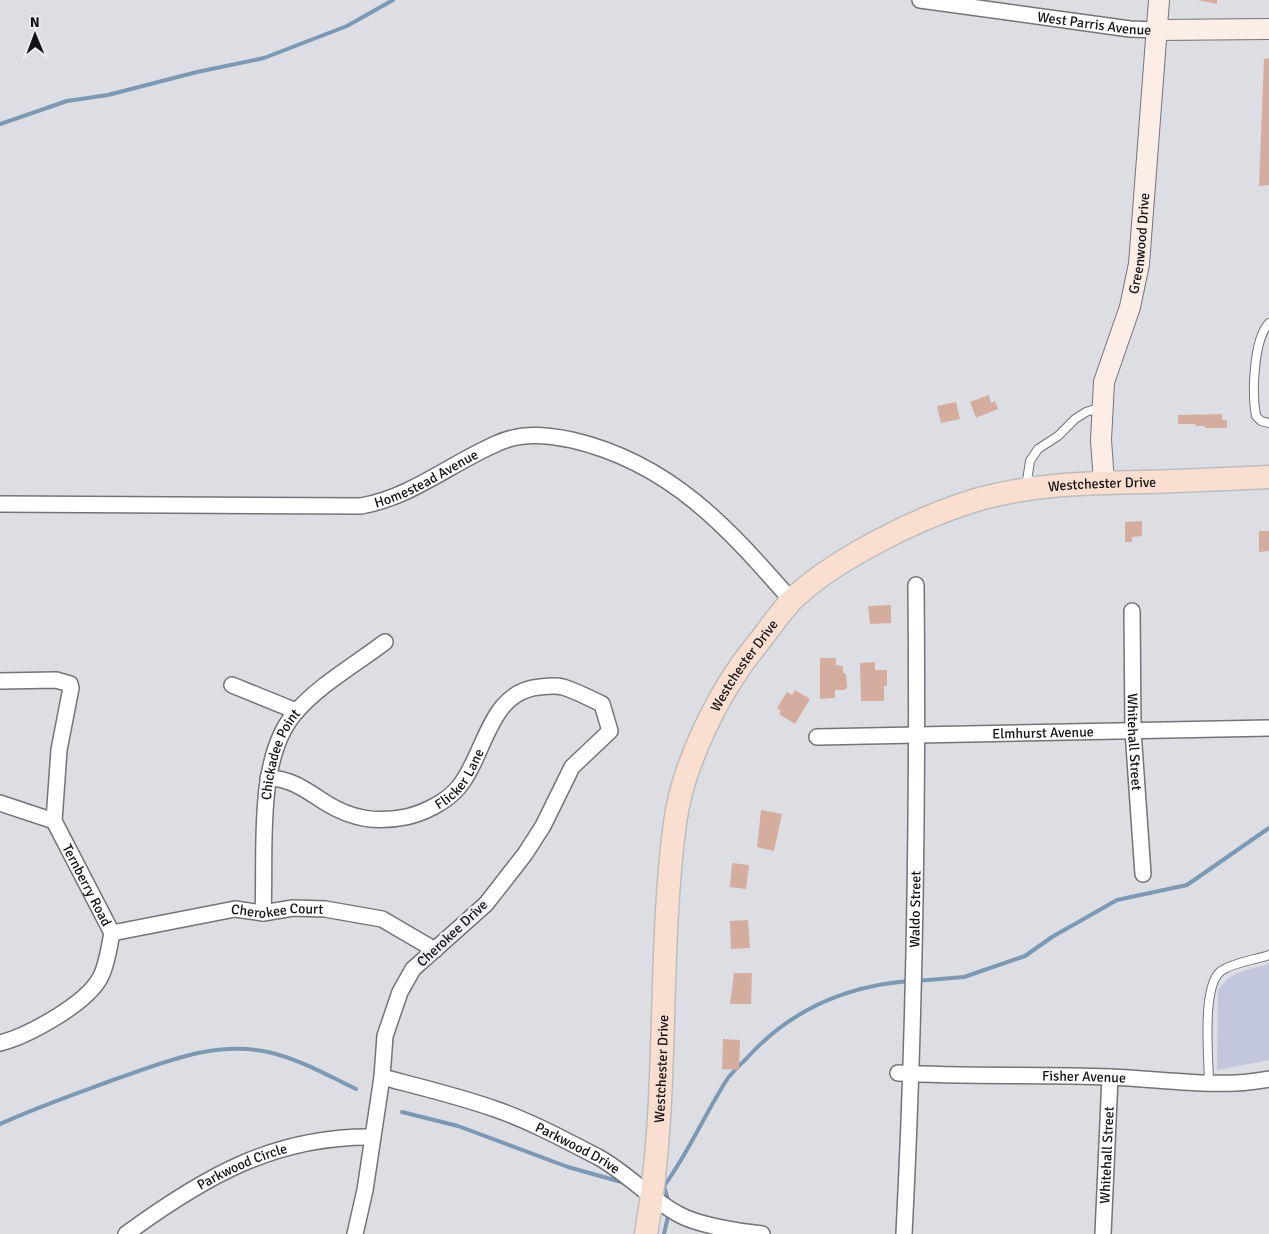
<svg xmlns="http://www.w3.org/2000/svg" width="1269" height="1234" font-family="Signika,sans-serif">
  <rect width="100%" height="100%" fill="#dcdee4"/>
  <!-- green -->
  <path fill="#c3c7de" d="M1269,964v96l-52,10 1,-78c9,-21 31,-22 51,-28z"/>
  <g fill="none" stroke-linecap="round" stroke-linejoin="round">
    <!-- stream -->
    <g stroke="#7c98b3" stroke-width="4">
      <path d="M0,124l67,-23 41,-6 89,-23 67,-14 83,-32 46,-26"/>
      <path d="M916,981l48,-4 61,-21 27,-19 65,-37 70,-15 82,-57"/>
      <path d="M402,1112l56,14 110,41 57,16"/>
      <path d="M0,1124c37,-17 75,-30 113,-44 50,-17 101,-40 155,-28 31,7 59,23 88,37"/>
      <path d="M664,1186c24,-33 40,-70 62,-105 5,-8 13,-15 20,-22 43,-48 99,-73 163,-78"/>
      <path d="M664,1186l5,17"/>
      <path d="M664,1234l5,-22"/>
    </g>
  </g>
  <!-- building -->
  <g fill="#d5ad9f">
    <path d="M1197,0h20v4z"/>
    <path d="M1269,58v127l-10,1 5,-127z"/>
    <path d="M989,395l2,8 4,-2 3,8 -22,9 -6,-16z"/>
    <path d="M956,402l4,17 -19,4 -4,-17z"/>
    <path d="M1222,414v6h5v8h-22v-2h-9l-1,-2h-17v-9z"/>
    <path d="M1142,521v15l-10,1v5h-7v-20z"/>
    <path d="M1259,531h10v20l-10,1z"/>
    <path d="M891,605v18l-21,1 -2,-18z"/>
    <path d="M820,658h16v7l7,1v7l3,1 1,14 -3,2h-9v8l-15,1z"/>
    <path d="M875,662v8h12v16h-3v15h-23l-1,-38z"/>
    <path d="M795,690l15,9 -15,25 -16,-10 2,-3 -4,-3 10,-16 5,3z"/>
    <path d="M761,810l21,4 -8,37 -17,-4z"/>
    <path d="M732,863l17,2 -3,24 -16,-2z"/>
    <path d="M748,920l2,28 -19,1 -1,-28z"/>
    <path d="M734,973h18l-1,31h-21z"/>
    <path d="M723,1039l17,1 -1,30 -17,-1z"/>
  </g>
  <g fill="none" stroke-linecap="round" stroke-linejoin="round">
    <!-- lane casing -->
    <g stroke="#737479" stroke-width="10">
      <g id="lane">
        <path d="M1269,323c-16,17 -17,71 -13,93l5,5 8,2"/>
        <path d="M1026,487l4,-26 8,-12 20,-13 17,-17 11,-7 15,-5"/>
        <path d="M1209,1084c0,-24 -8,-98 12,-113 13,-9 34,-11 48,-16"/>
      </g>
    </g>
    <!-- street casing -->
    <g stroke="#737479" stroke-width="18">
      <g id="street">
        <path id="s1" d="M920,0l210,29 27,1"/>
        <path id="s2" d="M0,504l361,2c51,-9 90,-43 137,-63 24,-11 50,-8 74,-3 99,23 156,88 220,161"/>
        <path id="s3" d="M1132,611l1,120 10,143"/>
        <path id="s4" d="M0,681l56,-1 14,4 1,4 -12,62 -5,71 58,112c-3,14 -5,33 -12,45 -14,26 -72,58 -100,65"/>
        <path d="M232,685l64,26"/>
        <path id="s5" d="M817,737l452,-9"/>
        <path id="s6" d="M268,778c23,0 39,13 58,25 26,16 50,20 80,14 18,-4 40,-15 52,-29 28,-33 30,-97 82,-101 8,-1 15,-2 23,0 13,4 26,11 39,17l8,27 -38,36 -29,59 -18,28 -39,50 -73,65 -13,23 -15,44 -3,41 -17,113 -10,44"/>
        <path d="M0,803l54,18"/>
        <path id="s7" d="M263,913c3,-59 -8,-154 32,-200 24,-28 61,-49 90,-71"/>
        <path id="s8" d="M112,933l123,-24 28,4 30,-5 32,1 57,10 53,31"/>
        <path id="s9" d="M898,1073c71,4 142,1 212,4 54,2 106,12 159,2"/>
        <path id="s10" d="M382,1077c38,10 76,19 113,32 35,12 70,31 103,48 29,16 51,41 80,57 19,11 62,18 84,20"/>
        <path id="s11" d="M126,1234c78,-57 148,-98 246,-97"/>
        <path id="s12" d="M904,1234c11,-216 14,-432 12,-649"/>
        <path id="s13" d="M1103,1234l7,-157"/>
      </g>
    </g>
    <!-- secondary casing -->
    <g stroke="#737479" stroke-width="22">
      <g id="secondary">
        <path d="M1157,30l112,-1"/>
        <path id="s14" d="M1104,482l-3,-42 3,-58 26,-75 9,-43 20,-264"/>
      </g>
    </g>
    <!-- primary casing -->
    <g stroke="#bdbdbd" stroke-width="25">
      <g id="primary">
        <path id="s15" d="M646,1234c24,-136 11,-275 29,-411 7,-57 44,-132 80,-176 12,-15 23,-32 36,-46 23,-23 54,-42 82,-57 33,-18 67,-33 103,-44 55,-16 112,-17 169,-18 42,-1 83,-3 124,-5"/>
      </g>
    </g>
    <!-- lane -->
    <use href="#lane" stroke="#fff" stroke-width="8"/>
    <!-- street -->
    <use href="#street" stroke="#fff" stroke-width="15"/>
    <!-- secondary -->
    <use href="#secondary" stroke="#fceee7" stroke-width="20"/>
    <!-- primary -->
    <use href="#primary" stroke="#faded0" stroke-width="22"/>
  </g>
  <g text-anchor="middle" stroke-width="5" stroke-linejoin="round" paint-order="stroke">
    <!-- street labels -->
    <g font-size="14" fill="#121315" stroke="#eaebf1">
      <text dy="5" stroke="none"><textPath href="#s1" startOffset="176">West Parris Avenue</textPath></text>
      <text dy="5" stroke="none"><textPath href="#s14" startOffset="244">Greenwood Drive</textPath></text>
      <text dy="5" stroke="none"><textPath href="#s2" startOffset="432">Homestead Avenue</textPath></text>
      <text dy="5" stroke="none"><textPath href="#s15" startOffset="1006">Westchester Drive</textPath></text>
      <text dy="5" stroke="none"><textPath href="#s15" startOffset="586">Westchester Drive</textPath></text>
      <text dy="5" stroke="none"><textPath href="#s5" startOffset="226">Elmhurst Avenue</textPath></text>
      <text dy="5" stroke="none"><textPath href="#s3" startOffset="131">Whitehall Street</textPath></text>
      <text dy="5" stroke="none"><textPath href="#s7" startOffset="161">Chickadee Point</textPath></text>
      <text dy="5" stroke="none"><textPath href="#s6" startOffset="216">Flicker Lane</textPath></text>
      <text dy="5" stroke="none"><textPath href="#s4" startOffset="281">Ternberry Road</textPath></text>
      <text dy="5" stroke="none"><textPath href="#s8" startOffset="168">Cherokee Court</textPath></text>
      <text dy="5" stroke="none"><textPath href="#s12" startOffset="325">Waldo Street</textPath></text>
      <text transform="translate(452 933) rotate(-43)" y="5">Cherokee Drive</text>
      <text dy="5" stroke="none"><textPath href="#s15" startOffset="166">Westchester Drive</textPath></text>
      <text dy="5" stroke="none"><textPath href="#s9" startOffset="186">Fisher Avenue</textPath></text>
      <text dy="5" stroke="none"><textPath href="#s10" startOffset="209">Parkwood Drive</textPath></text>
      <text dy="5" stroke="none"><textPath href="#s13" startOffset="79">Whitehall Street</textPath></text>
      <text dy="5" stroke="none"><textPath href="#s11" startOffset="135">Parkwood Circle</textPath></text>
    </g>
  </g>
  <!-- north arrow -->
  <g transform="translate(35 35) rotate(359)" stroke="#eaebf1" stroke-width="4" paint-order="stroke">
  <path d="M0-4L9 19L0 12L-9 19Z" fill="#121315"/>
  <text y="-8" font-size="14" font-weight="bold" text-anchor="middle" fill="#121315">N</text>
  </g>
</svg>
